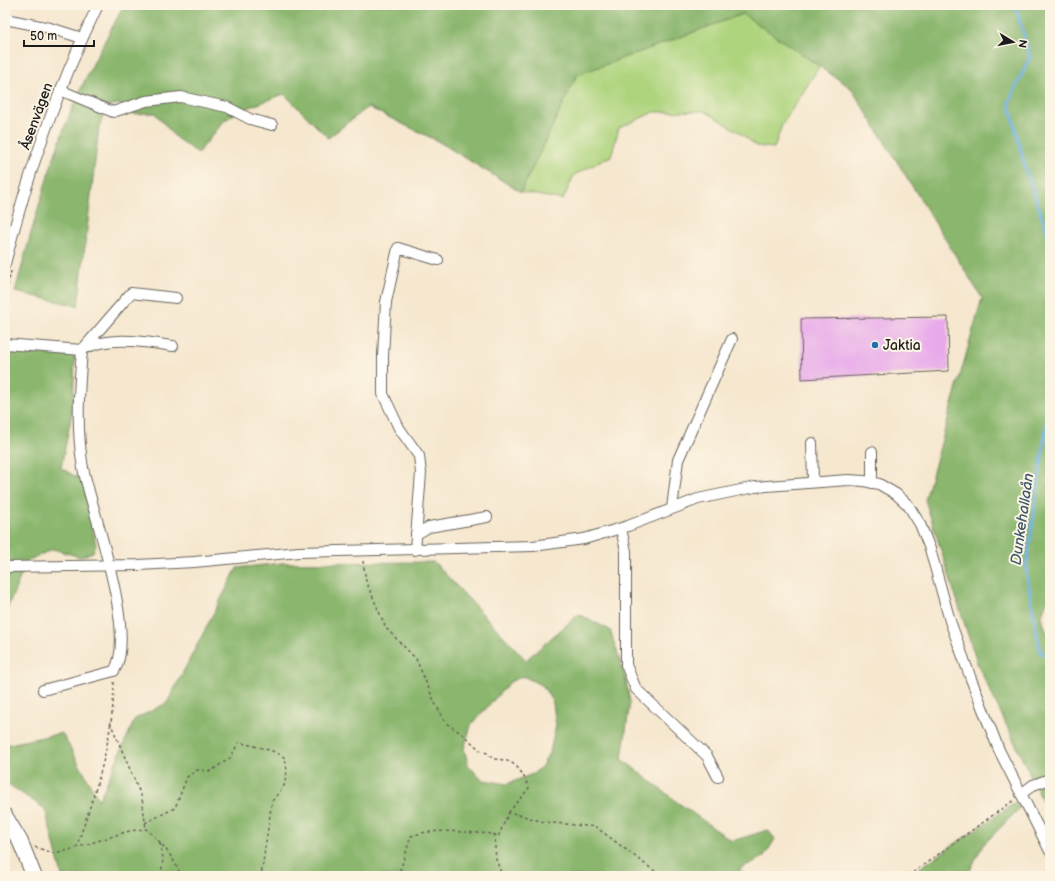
<svg xmlns="http://www.w3.org/2000/svg" width="1055" height="881" font-family="'Balsamiq Sans',sans-serif">
  <rect width="100%" height="100%" fill="#fcf5e5"/>
  <filter id="ink" filterUnits="userSpaceOnUse"><feTurbulence type="fractalNoise" baseFrequency=".025" numOctaves="2"/><feDisplacementMap in="SourceGraphic" scale="8" xChannelSelector="R" yChannelSelector="G"/><feConvolveMatrix kernelMatrix="1 2 1 2 8 2 1 2 1" color-interpolation-filters="sRGB"/></filter>
  <filter id="wash" filterUnits="userSpaceOnUse"><feTurbulence type="fractalNoise" baseFrequency=".012" numOctaves="4" result="noise"/><feDisplacementMap in="SourceGraphic" scale="16" xChannelSelector="R" yChannelSelector="G"/><feGaussianBlur stdDeviation="0.9" result="paint"/><feColorMatrix in="noise" values="0 0 0 0 0 0 0 0 0 0 0 0 0 0 0 0 0 1.4 0 .05"/><feComposite in="paint" operator="in"/></filter>
  <g filter="url(#wash)">
    <rect width="100%" height="100%" fill="#f6e7cf"/>
    <!-- green -->
    <path fill="#aed47e" stroke="#65784d" d="M175,5l567,9 102,14 -62,97 -8,23 -18,-2 -17,-14 -34,-21 -51,1 -35,16 -8,28 -37,19 -11,25 -42,-8 -85,-52 -68,-33 -40,31 -44,-44z"/>
    <!-- forest -->
    <g fill="#8ab66d" stroke="#536944" fill-rule="evenodd">
      <path d="M124,5h926v588l-9,24 9,24v176l-73,-154 -52,-163 57,-202 -131,-210 -108,-74 -166,61 -56,117 -85,-52 -68,-33 -40,31 -44,-44 -47,18 -13,9 -26,32 -22,-15 -21,-25 -22,1 -14,-10 -12,2 -8,21 -21,179 -63,-14c15,-56 30,-112 50,-166 16,-42 38,-82 59,-121z"/>
      <path d="M5,350l70,4 -2,54 -12,60 22,13 13,64 -3,7 -13,5 -27,-8 -26,12 -22,53z"/>
      <path d="M434,562l92,98 53,-46 31,16 15,46 5,26 -8,57 55,43 55,39 36,-11 7,9 -11,18 -25,12 8,7h-685l-17,-67 -40,-27v-37l57,-12 37,67 36,-81 32,-16 70,-135 45,-5zM523,676l20,10 10,17 3,23 -6,25 -8,15 -9,8 -26,10 -23,-4 -15,-13 -5,-18 7,-24 39,-43z"/>
      <path d="M1016,802l4,6 -37,37 -16,31h-59z"/>
    </g>
    <g fill="none" stroke-linecap="round" stroke-linejoin="round">
      <!-- stream -->
      <g stroke="#6fb0e3" stroke-width="3">
        <path d="M1015,5l15,52 -21,45 16,65 25,73"/>
        <path d="M1050,400l-24,170 14,81 10,8"/>
        <path d="M1050,704l-3,3 3,7"/>
      </g>
    </g>
    <g id="blocks">
      <!-- building -->
      <path fill="#e8aaea" d="M948,317l1,54 -147,8 -1,-60z"/>
    </g>
  </g>
  <g filter="url(#ink)">
    <use href="#blocks" fill-opacity="0" stroke="#68635b" stroke-width="1"/>
    <g fill="none" stroke-linecap="round" stroke-linejoin="round">
      <!-- minor casing -->
      <g stroke="#68635b" stroke-width="12">
        <g id="minor">
          <path d="M5,19l45,9 32,10"/>
          <path d="M60,90l53,22 33,-11 35,-4 46,10 23,12 22,6"/>
          <path d="M5,264c22,-89 53,-176 93,-259"/>
          <path d="M5,344l77,6 49,-57 45,5"/>
          <path d="M812,443l1,39"/>
          <path d="M872,483v-31"/>
          <path d="M672,508l6,-48 54,-121"/>
          <path d="M621,529l5,22v114l10,24 71,67 11,21"/>
          <path d="M416,534l13,-7 58,-10"/>
          <path d="M415,550l6,-77 -2,-17 -20,-28 -16,-34v-38l3,-54 12,-54 40,12"/>
          <path d="M5,567l133,-2 56,-3 105,-10 234,-6 51,-7 44,-13 70,-27 57,-12 93,-7 16,1 15,3 17,10 12,11 12,19 10,25 20,72 21,58 28,71 51,101"/>
          <path d="M43,690l71,-19c24,-36 -22,-160 -31,-203 -7,-39 -4,-79 -1,-118 26,-15 62,-8 91,-4"/>
          <path d="M1021,794l12,-9 17,-6"/>
        </g>
      </g>
      <!-- highway casing -->
      <g stroke="#68635b" stroke-width="17">
        <path id="highway" d="M5,816l15,25 14,35"/>
      </g>
      <!-- path -->
      <g stroke="#68635b" stroke-width="1.5" stroke-dasharray="3 3" stroke-linecap="butt">
        <path d="M5,297l6,-26"/>
        <path d="M363,561l3,20 20,47 30,31 19,44 11,20 15,10 19,17 7,3 6,6c22,0 28,10 36,29l-20,24"/>
        <path d="M110,722l32,76 4,31"/>
        <path d="M145,823l30,-15 12,-31 10,-7 14,1 19,-13 9,-16c15,5 33,6 46,16l2,13 -3,15 -12,15 -11,75"/>
        <path d="M494,834l2,25 6,17"/>
        <path d="M160,843l3,15 -2,18"/>
        <path d="M35,847l18,6 16,-3 60,-19 17,-2c16,14 27,27 35,47"/>
        <path d="M76,848c19,-54 38,-110 38,-167"/>
        <path d="M397,876c7,-13 9,-26 14,-40l15,-4 20,-1 48,3 4,3 11,-25 35,10 52,5 65,49"/>
        <path d="M908,876l106,-76"/>
      </g>
      <!-- minor -->
      <use href="#minor" stroke="#fff" stroke-width="10"/>
      <!-- highway -->
      <use href="#highway" stroke="#fff" stroke-width="15"/>
    </g>
  </g>
  <!-- markers -->
  <circle fill="#1f6fb2" stroke="#fcf5e5" stroke-width="1.5" cx="875" cy="345" r="4"/>
  <g text-anchor="middle" stroke-width="4" stroke-linejoin="round" paint-order="stroke">
    <!-- street labels -->
    <g font-size="14" fill="#1c1c1c" stroke="#fcf5e5">
      <text transform="translate(36 116) rotate(-70)" y="5">Åsenvägen</text>
    </g>
    <!-- poi labels -->
    <g font-size="14" fill="#1c1c1c" stroke="#fcf5e5" text-anchor="start">
      <text x="883" y="350">Jaktia</text>
    </g>
    <!-- water labels -->
    <g font-size="15" font-style="italic" fill="#3d576c" stroke="#fcf5e5">
      <text transform="translate(1022 519) rotate(-82)" y="5">Dunkehallaån</text>
    </g>
  </g>
  <!-- margin -->
  <rect width="1055" height="881" fill="none" stroke="#fcf5e5" stroke-width="20"/>
  <!-- north arrow -->
  <g transform="translate(1013 42) rotate(100)" stroke="#fcf5e5" stroke-width="3" paint-order="stroke">
  <path d="M0-3L7 15L0 10L-7 15Z" fill="#1c1c1c"/>
  <text y="-6" font-size="11" font-weight="bold" text-anchor="middle" fill="#1c1c1c">N</text>
  </g>
  <!-- scale -->
  <path d="M24 40v6h70v-6" fill="none" stroke="#1c1c1c" stroke-width="2"/>
  <text x="30" y="40" font-size="12" fill="#1c1c1c" stroke="#fcf5e5" stroke-width="3" paint-order="stroke">50 m</text>
</svg>
